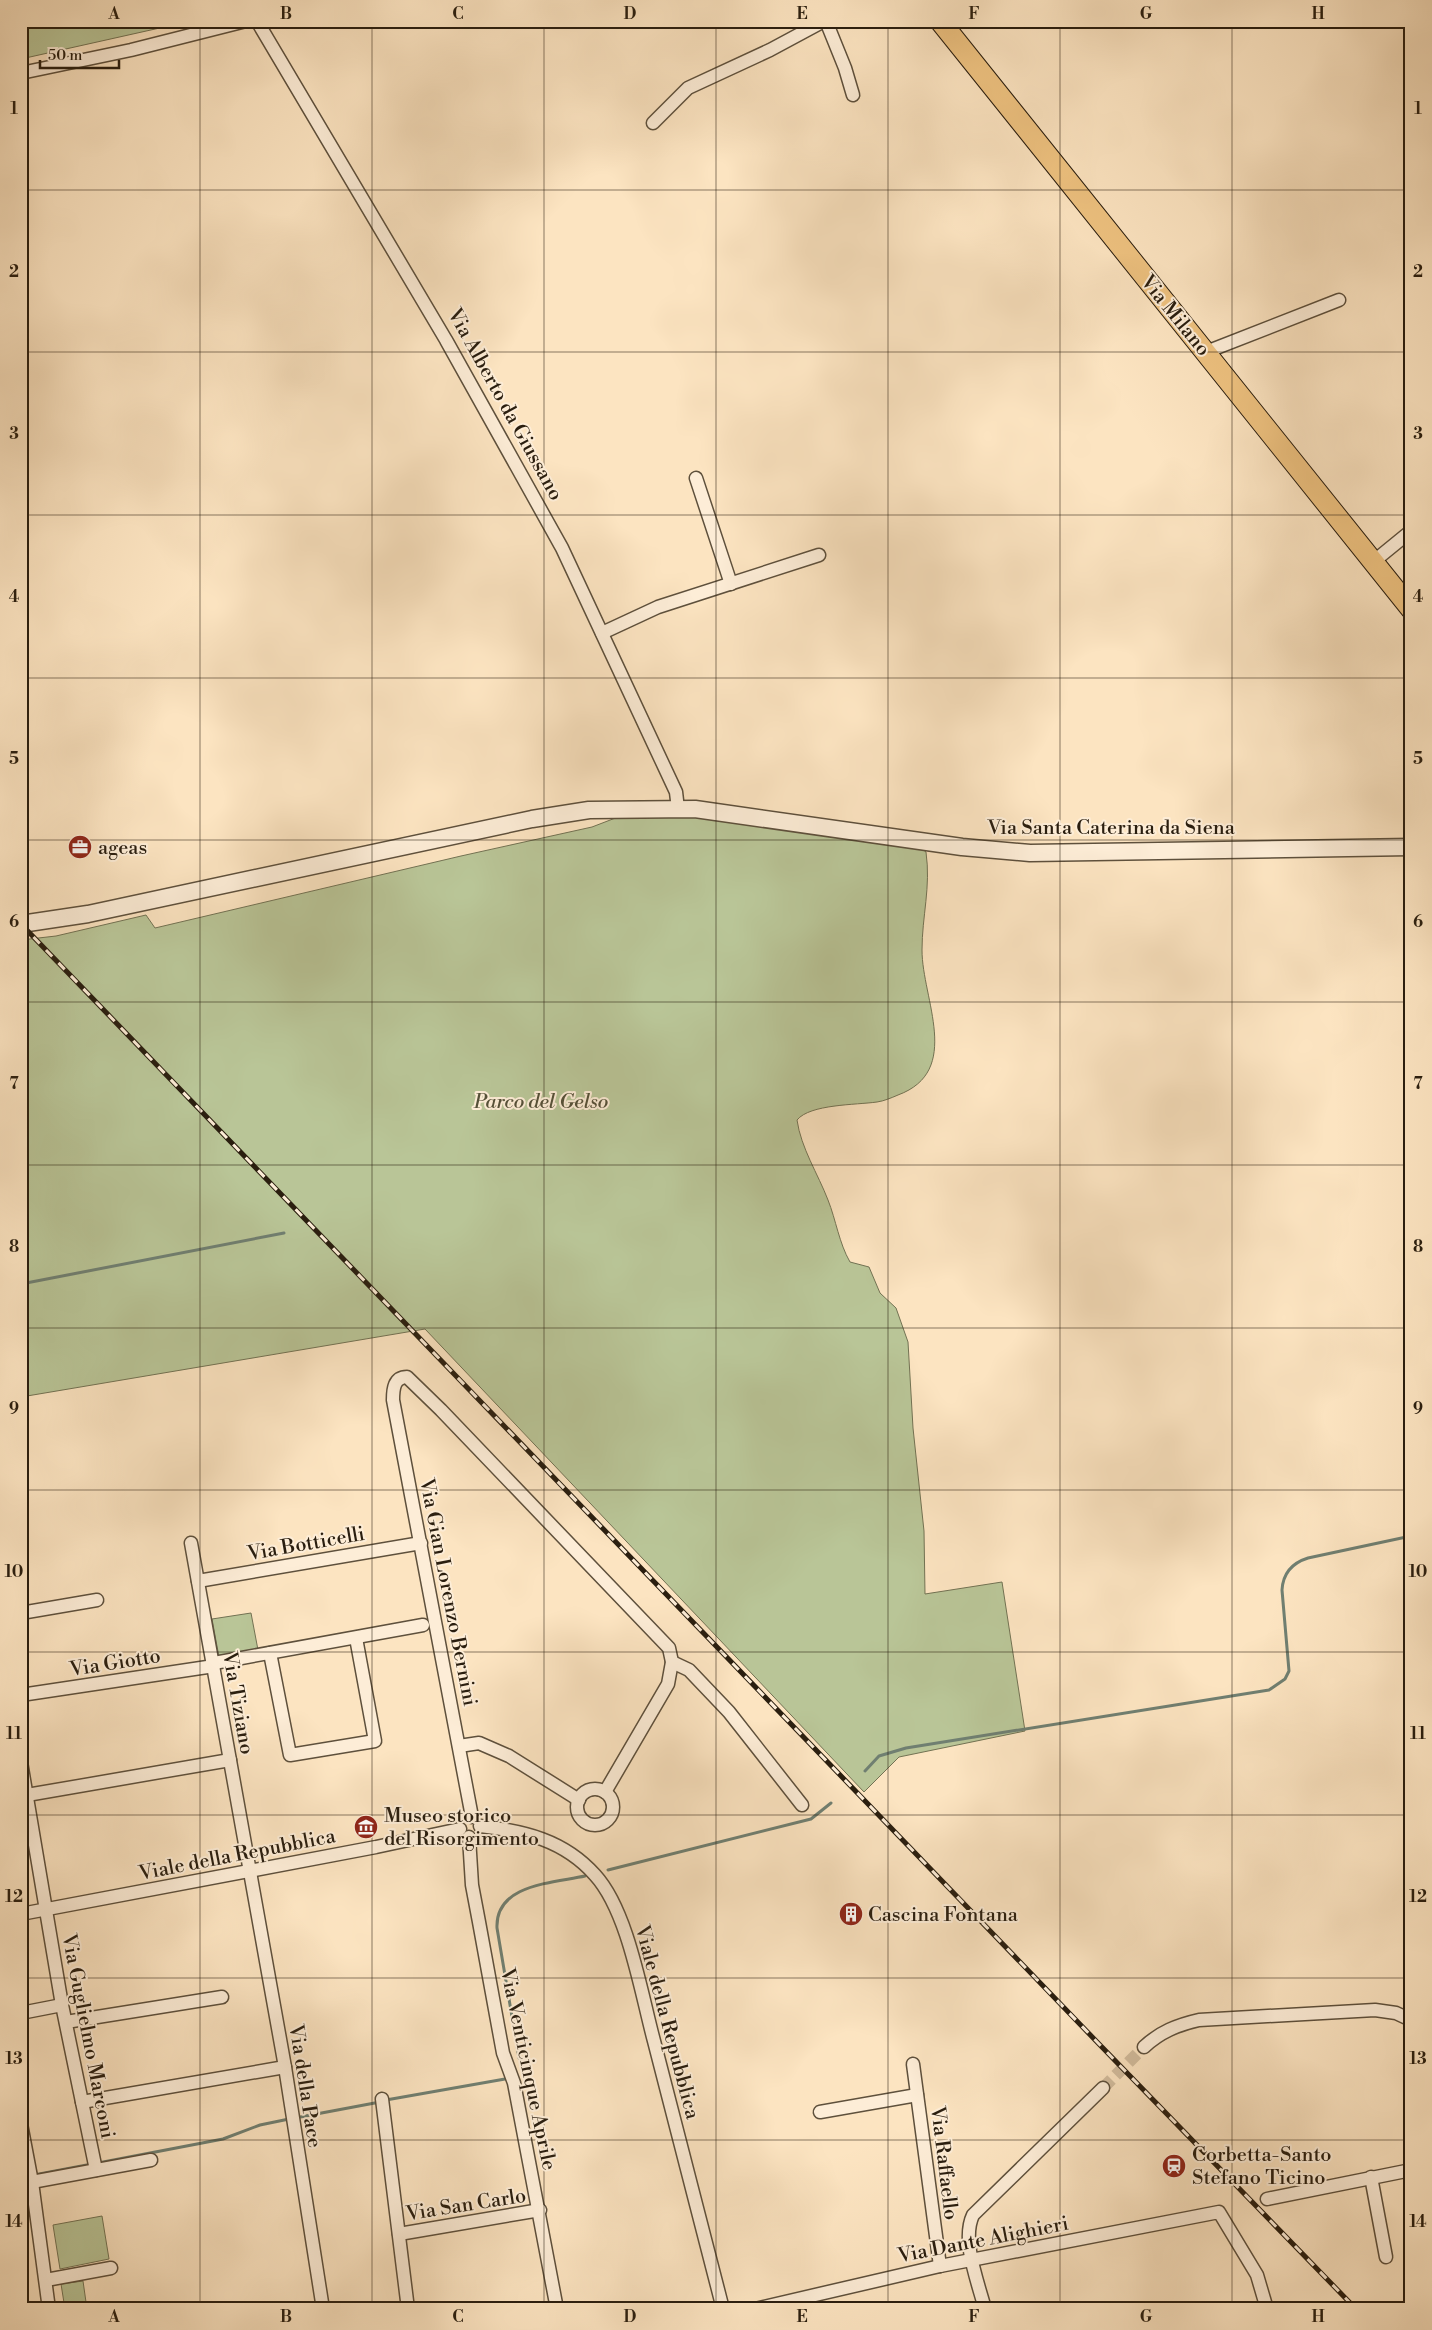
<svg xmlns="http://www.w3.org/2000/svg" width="1432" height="2330" font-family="'Libre Bodoni',serif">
  <rect width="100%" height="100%" fill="#fce4c1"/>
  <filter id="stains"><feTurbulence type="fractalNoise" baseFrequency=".004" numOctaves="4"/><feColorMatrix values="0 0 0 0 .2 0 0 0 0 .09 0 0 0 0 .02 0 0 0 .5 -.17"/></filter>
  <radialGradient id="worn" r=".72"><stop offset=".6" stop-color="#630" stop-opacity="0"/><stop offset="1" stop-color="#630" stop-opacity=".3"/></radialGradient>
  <!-- green -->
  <g fill="#b9c597" stroke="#727253">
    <path d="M21,21h170l-170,38z"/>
    <path d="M701,815l220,33 5,4c5,35 -4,64 -4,98 0,49 41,121 -24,145 -7,3 -14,6 -21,7 -21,3 -67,2 -80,18 4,28 21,54 31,80 8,20 11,43 22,62l19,5 11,26 16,15 12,34 5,86 11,103 1,63 77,-12 23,149 -126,26 -35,35 -439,-463 -404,68v-457l35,-4 90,-21 9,13 306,-72 131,-29 26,-10z"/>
    <path d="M251,1613l7,37 -39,7 -7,-38z"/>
    <path d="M102,2216l7,43 -49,10 -7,-44z"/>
    <path d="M83,2281l4,28h-22l-4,-25z"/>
  </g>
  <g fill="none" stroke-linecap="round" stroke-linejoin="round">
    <!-- stream -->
    <g stroke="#707f71" stroke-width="3">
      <path d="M21,1284l263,-51"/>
      <path d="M865,1771l14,-15 27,-8 363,-58 16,-11 4,-8 -7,-81c1,-17 10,-27 26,-32l103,-22"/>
      <path d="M608,1870l203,-51 20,-16"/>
      <path d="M519,2058l-22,-130c-2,-44 56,-45 88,-52"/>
      <path d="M386,2100l119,-21"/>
      <path d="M295,2118l85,-16"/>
      <path d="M98,2163l125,-24 37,-14 29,-6"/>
      <path d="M34,2175l58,-11"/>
    </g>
    <!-- minor-tunnel -->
    <path stroke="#d2bc9d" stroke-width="12" stroke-dasharray="12 6" stroke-linecap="butt" d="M1103,2088l41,-41"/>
    <!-- minor casing -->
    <g stroke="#5e503c" stroke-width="15">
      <g id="minor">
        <path d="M257,21l189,319 116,208 114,244 2,17"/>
        <path d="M826,21l19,47 8,27"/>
        <path d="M21,73l110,-23 115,-29"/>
        <path d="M653,123l35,-35 82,-38 54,-29"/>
        <path d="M1206,352l133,-52"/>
        <path d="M696,478l35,106"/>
        <path d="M1373,562l38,-31"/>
        <path d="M602,633l56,-26 161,-52"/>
        <path d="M191,1543l94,524 38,242"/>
        <path d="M198,1581l223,-38"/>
        <path d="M21,1613l76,-13"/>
        <path d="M270,1653l20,102 85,-14 -19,-103"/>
        <path d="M672,1662l17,8 40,42 73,93"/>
        <path d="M214,1663l209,-38"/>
        <path d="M21,1695l193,-29"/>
        <path d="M459,1746l20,-3 30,13 70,44"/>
        <path d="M21,1762l41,243 34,165"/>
        <circle cx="595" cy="1807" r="18"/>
        <path d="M27,1795l203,-35"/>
        <path d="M472,1817l-79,-417c0,-11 1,-23 14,-23l34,33 228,238 3,14 -4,22 -63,108"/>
        <path d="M480,1826c44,5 84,14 115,49 33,36 46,118 59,166 23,89 46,178 69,268"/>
        <path d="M469,1837l3,48 7,37 24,131 11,30 43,226"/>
        <path d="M21,1914l355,-67 84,-18"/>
        <path d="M21,2013l41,-8"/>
        <path d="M66,2022l156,-25"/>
        <path d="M1144,2047c16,-15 33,-22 55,-27l176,-10 21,3 15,7"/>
        <path d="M913,2064l27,202"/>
        <path d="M382,2099l26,210"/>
        <path d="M82,2102l203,-35"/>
        <path d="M820,2112l97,-17"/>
        <path d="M21,2124l11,58 17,127"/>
        <path d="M1371,2177l15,80"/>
        <path d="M21,2184l130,-24"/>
        <path d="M1267,2199l144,-29"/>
        <path d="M399,2234l141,-24"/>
        <path d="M46,2280l65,-12"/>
        <path d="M755,2309l185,-43 279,-54 38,63 10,34"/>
        <path d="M985,2309c-7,-27 -24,-69 -12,-94l130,-127"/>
      </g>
    </g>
    <!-- tertiary casing -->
    <g stroke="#5e503c" stroke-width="19">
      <path id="tertiary" d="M21,924l67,-10 444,-95 57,-9 106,-1 267,38 68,6 381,-6"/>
    </g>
    <!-- primary casing -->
    <g stroke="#2a1e0f" stroke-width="22">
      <path id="primary" d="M940,21l471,588"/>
    </g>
    <!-- minor -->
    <use href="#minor" stroke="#fdedd7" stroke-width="12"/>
    <!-- tertiary -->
    <use href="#tertiary" stroke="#fdedd7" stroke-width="16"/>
    <!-- primary -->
    <use href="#primary" stroke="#eec280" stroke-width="20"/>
    <!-- rail casing -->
    <g stroke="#2a1e0f" stroke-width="5">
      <path id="rail" d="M21,924l1078,1120 257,265"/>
    </g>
    <!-- rail -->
    <use href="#rail" stroke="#fdedd7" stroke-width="3" stroke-dasharray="9" stroke-linecap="butt"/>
  </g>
  <!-- grid -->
  <path fill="none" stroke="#2a1e0f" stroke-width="1" stroke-opacity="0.55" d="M200,21v2288M372,21v2288M544,21v2288M716,21v2288M888,21v2288M1060,21v2288M1232,21v2288M21,190h1390M21,352h1390M21,515h1390M21,678h1390M21,840h1390M21,1002h1390M21,1165h1390M21,1328h1390M21,1490h1390M21,1652h1390M21,1815h1390M21,1978h1390M21,2140h1390"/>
  <!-- icons -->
  <defs>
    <g id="office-disc" transform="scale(1.25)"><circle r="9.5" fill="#8f2418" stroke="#fdedd7"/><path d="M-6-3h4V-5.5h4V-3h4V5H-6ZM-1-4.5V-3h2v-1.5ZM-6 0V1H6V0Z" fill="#fff"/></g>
    <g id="museum-disc" transform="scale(1.25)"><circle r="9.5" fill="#8f2418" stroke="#fdedd7"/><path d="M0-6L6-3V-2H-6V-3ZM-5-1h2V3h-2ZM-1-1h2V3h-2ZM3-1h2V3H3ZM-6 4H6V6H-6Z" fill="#fff"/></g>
    <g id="building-disc" transform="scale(1.25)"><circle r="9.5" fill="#8f2418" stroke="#fdedd7"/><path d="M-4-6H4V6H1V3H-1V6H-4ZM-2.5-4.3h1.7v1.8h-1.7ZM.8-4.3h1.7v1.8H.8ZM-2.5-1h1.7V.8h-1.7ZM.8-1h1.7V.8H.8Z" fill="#fff"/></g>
    <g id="station-disc" transform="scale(1.25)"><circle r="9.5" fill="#8f2418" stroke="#fdedd7"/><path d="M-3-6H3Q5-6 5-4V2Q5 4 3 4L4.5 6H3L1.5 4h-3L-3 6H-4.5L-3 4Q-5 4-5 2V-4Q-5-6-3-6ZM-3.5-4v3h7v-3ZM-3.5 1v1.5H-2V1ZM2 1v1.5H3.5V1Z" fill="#fff"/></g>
  </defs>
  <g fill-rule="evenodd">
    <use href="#office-disc" x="80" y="847"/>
    <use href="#museum-disc" x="366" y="1827"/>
    <use href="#building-disc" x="851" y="1914"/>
    <use href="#station-disc" x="1174" y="2166"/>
  </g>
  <g text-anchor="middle" stroke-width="4" stroke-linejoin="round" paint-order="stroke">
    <!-- street labels -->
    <g font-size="20" fill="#2a1e0f" stroke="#fdedd7">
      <text transform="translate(1176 315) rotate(51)" y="7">Via Milano</text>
      <text transform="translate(506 404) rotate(61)" y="7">Via Alberto da Giussano</text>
      <text x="1111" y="834">Via Santa Caterina da Siena</text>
      <text transform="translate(306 1543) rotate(-10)" y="7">Via Botticelli</text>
      <text transform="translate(449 1592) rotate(79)" y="7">Via Gian Lorenzo Bernini</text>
      <text transform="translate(115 1662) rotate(-9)" y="7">Via Giotto</text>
      <text transform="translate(239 1703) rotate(80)" y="7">Via Tiziano</text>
      <text transform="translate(237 1854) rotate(-11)" y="7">Viale della Repubblica</text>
      <text transform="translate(668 2022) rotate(75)" y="7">Viale della Repubblica</text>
      <text transform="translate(89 2036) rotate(79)" y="7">Via Guglielmo Marconi</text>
      <text transform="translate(529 2069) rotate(78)" y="7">Via Venticinque Aprile</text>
      <text transform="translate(306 2086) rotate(81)" y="7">Via della Pace</text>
      <text transform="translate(945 2163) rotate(83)" y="7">Via Raffaello</text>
      <text transform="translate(466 2204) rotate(-9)" y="7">Via San Carlo</text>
      <text transform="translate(983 2239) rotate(-11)" y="7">Via Dante Alighieri</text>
    </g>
    <!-- poi labels -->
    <g font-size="20" fill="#2a1e0f" stroke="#fdedd7" text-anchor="start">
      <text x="98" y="854">ageas</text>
      <text x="384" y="1822">Museo storico<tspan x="384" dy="23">del Risorgimento</tspan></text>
      <text x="868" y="1921">Cascina Fontana</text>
      <text x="1192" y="2161">Corbetta-Santo<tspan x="1192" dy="23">Stefano Ticino</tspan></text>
    </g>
    <!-- park labels -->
    <g font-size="20" font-style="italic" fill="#555038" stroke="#fdedd7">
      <text x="541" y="1108">Parco del Gelso</text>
    </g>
  </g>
  <!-- margin -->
  <rect width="1432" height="2330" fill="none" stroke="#fce4c1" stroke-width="55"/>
  <!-- scale -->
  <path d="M40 60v8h79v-8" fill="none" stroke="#2a1e0f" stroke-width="2.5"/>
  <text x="48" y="60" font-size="15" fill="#2a1e0f" stroke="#fdedd7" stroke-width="4" paint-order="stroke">50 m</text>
  <rect x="28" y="28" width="1376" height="2274" fill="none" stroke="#2a1e0f" stroke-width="2"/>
  <g font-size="16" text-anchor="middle" font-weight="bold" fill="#2a1e0f">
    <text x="114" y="19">A</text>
    <text x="286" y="19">B</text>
    <text x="458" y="19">C</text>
    <text x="630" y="19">D</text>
    <text x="802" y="19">E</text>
    <text x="974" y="19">F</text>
    <text x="1146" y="19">G</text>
    <text x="1318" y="19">H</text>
    <text x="14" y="114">1</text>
    <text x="1418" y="114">1</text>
    <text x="14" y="277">2</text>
    <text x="1418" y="277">2</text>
    <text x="14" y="439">3</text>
    <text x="1418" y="439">3</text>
    <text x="14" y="602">4</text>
    <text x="1418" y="602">4</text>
    <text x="14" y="764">5</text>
    <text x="1418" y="764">5</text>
    <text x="14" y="927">6</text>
    <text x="1418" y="927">6</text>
    <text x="14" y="1089">7</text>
    <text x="1418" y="1089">7</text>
    <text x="14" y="1252">8</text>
    <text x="1418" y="1252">8</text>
    <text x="14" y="1414">9</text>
    <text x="1418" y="1414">9</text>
    <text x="14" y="1577">10</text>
    <text x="1418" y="1577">10</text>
    <text x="14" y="1739">11</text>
    <text x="1418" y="1739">11</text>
    <text x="14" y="1902">12</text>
    <text x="1418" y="1902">12</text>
    <text x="14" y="2064">13</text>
    <text x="1418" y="2064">13</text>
    <text x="14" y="2227">14</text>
    <text x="1418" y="2227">14</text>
    <text x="114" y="2322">A</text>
    <text x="286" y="2322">B</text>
    <text x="458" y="2322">C</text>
    <text x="630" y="2322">D</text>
    <text x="802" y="2322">E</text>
    <text x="974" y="2322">F</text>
    <text x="1146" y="2322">G</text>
    <text x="1318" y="2322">H</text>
  </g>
  <rect width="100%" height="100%" filter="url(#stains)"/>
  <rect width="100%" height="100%" fill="url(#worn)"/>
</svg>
